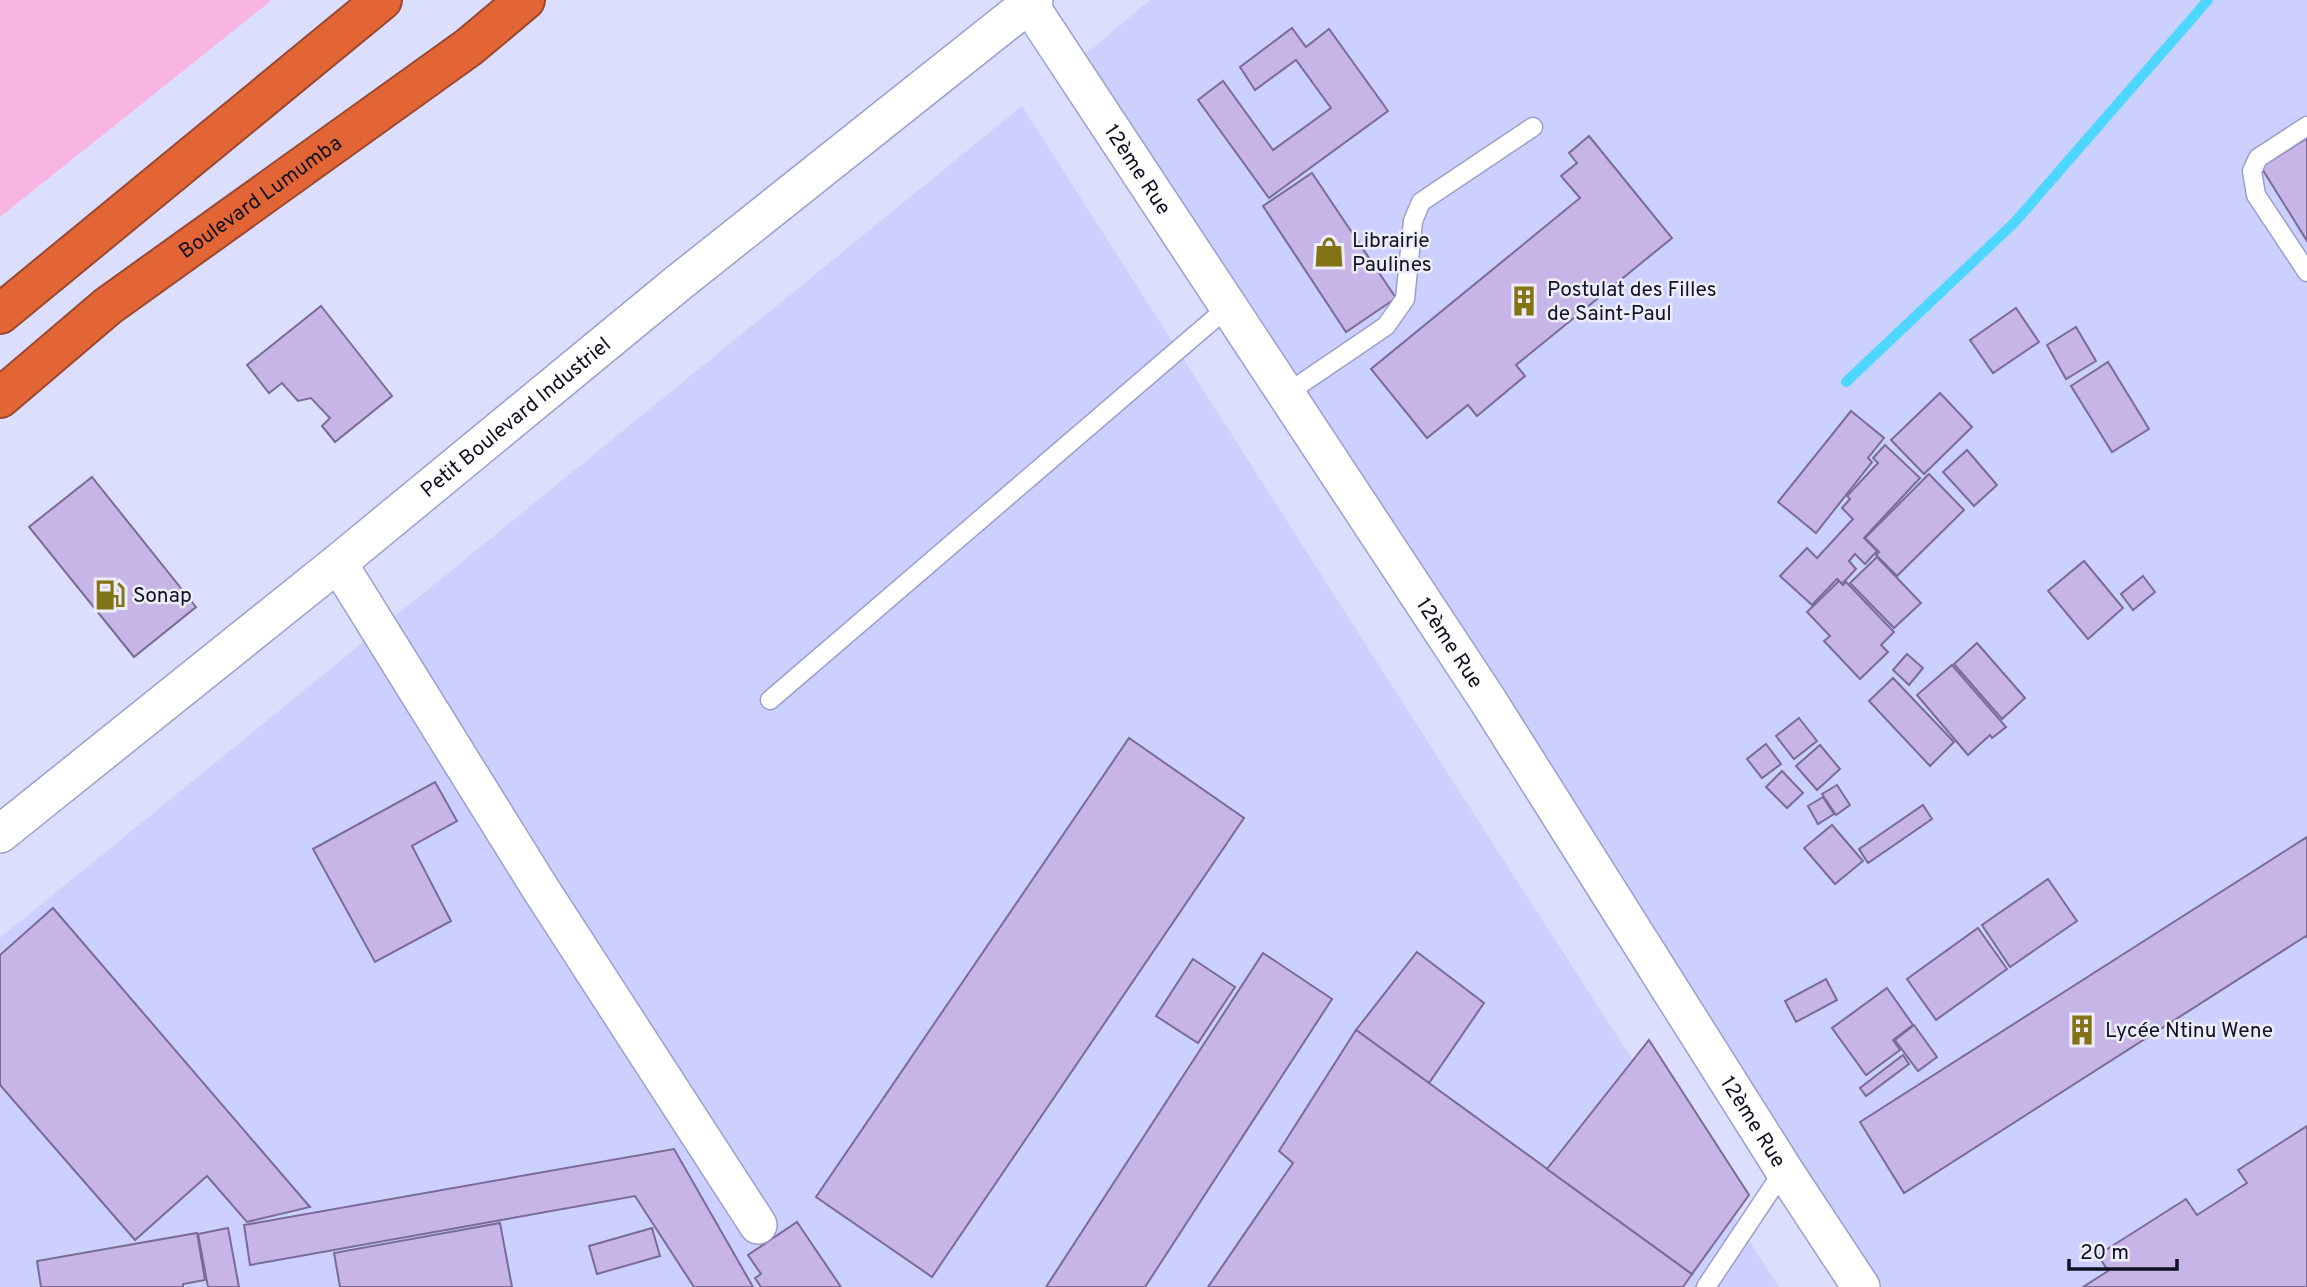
<svg xmlns="http://www.w3.org/2000/svg" width="2307" height="1287" font-family="Overpass,sans-serif">
  <rect width="100%" height="100%" fill="#dbdffd"/>
  <!-- built -->
  <g fill="#cbd0fe">
    <path d="M1150,0h1157v1287h-426l-805,-1225z"/>
    <path d="M1022,106l448,702 309,479h-1779v-349z"/>
  </g>
  <!-- green -->
  <path fill="#f8b5e1" d="M0,0h272l-272,217z"/>
  <g fill="none" stroke-linecap="round" stroke-linejoin="round">
    <!-- stream -->
    <path stroke="#4dd7fe" stroke-width="10" d="M1846,382l168,-159 194,-223"/>
  </g>
  <!-- building -->
  <g fill="#c6b5e6" stroke="#7a6b97" stroke-width="2">
    <path d="M1292,28l14,19 23,-18 59,82 -119,87 -71,-98 25,-19 50,69 58,-42 -35,-48 -41,30 -15,-23z"/>
    <path d="M1589,136l83,102 -156,127 9,11 -48,40 -9,-11 -41,33 -56,-69 209,-171 -19,-22 16,-13 -8,-10z"/>
    <path d="M2307,138v103l-46,-74z"/>
    <path d="M1312,173l84,125 -50,34 -83,-126z"/>
    <path d="M321,306l71,90 -57,46 -13,-16 8,-8 -19,-20 -13,3 -16,-18 -13,10 -22,-28z"/>
    <path d="M2016,308l23,34 -46,31 -23,-33z"/>
    <path d="M2076,327l20,34 -30,18 -19,-34z"/>
    <path d="M2108,362l41,67 -37,23 -41,-66z"/>
    <path d="M1940,393l32,34 -48,47 -33,-34z"/>
    <path d="M1851,411l33,27 -16,20 4,4 -56,71 -38,-31z"/>
    <path d="M1885,445l35,33 -56,60 13,13 -12,13 -10,-10 -6,7 7,8 -14,15 -5,-5 -25,26 -32,-29 27,-28 10,10 36,-39 -11,-11 8,-9 -3,-3 31,-33 -5,-5z"/>
    <path d="M1967,450l30,35 -23,21 -31,-34z"/>
    <path d="M1929,474l35,36 -67,66 -21,-21 3,-3 -14,-14z"/>
    <path d="M92,477l104,130 -62,50 -105,-130z"/>
    <path d="M1877,557l44,46 -27,25 -44,-45z"/>
    <path d="M2084,561l39,47 -35,31 -40,-48z"/>
    <path d="M2143,576l12,16 -22,18 -12,-16z"/>
    <path d="M1839,581l4,4 3,-3 48,50 -13,13 7,7 -28,27 -36,-38 6,-5 -23,-24z"/>
    <path d="M1977,643l48,55 -23,21 -48,-55z"/>
    <path d="M1907,654l16,14 -14,17 -16,-15z"/>
    <path d="M1952,665l54,62 -14,11 -2,-3 -22,20 -51,-60z"/>
    <path d="M1893,678l61,64 -24,24 -61,-65z"/>
    <path d="M1799,718l18,23 -23,18 -18,-23z"/>
    <path d="M1129,738l115,80 -312,459 -116,-80z"/>
    <path d="M1766,744l15,20 -19,14 -15,-19z"/>
    <path d="M1820,745l20,24 -23,21 -21,-24z"/>
    <path d="M1782,771l21,22 -16,15 -21,-21z"/>
    <path d="M435,782l22,39 -45,25 39,75 -76,41 -62,-113z"/>
    <path d="M1837,785l13,20 -14,10 -14,-21z"/>
    <path d="M1823,797l11,17 -16,10 -10,-18z"/>
    <path d="M1923,805l9,14 -64,44 -9,-14z"/>
    <path d="M1832,825l31,36 -28,23 -31,-36z"/>
    <path d="M2307,837v101l-1,-2 -402,257 -44,-71z"/>
    <path d="M2048,879l29,42 -67,46 -28,-42z"/>
    <path d="M53,908l257,299 -63,15 -40,-46 -72,64 -135,-155v-130z"/>
    <path d="M1978,928l29,41 -71,51 -29,-41z"/>
    <path d="M1417,952l67,51 -55,80 -73,-53z"/>
    <path d="M1263,953l69,46 -187,288h-99z"/>
    <path d="M1193,959l42,28 -37,56 -42,-27z"/>
    <path d="M1826,979l11,21 -41,22 -11,-21z"/>
    <path d="M1887,988l26,37 -20,15 7,10 -34,25 -34,-47z"/>
    <path d="M1914,1025l23,32 -19,14 -23,-31z"/>
    <path d="M1356,1030l336,244 -9,13h-475l85,-124 -14,-12z"/>
    <path d="M1649,1040l100,155 -57,79 -145,-105z"/>
    <path d="M1903,1055l6,9 -43,32 -6,-8z"/>
    <path d="M2307,1126v161h-224l25,-16 -10,-16 88,-56 11,16 50,-32 -9,-13z"/>
    <path d="M674,1149l79,138h-59l-59,-91 -385,69 -6,-40z"/>
    <path d="M797,1222l44,65h-80l-6,-9 6,-4 -13,-19z"/>
    <path d="M500,1223l12,64h-172l-6,-34z"/>
    <path d="M228,1228l11,59h-31l-10,-53z"/>
    <path d="M652,1228l8,28 -63,18 -8,-28z"/>
    <path d="M197,1233l8,47 -22,4v3h-142l-4,-26z"/>
  </g>
  <g fill="none" stroke-linecap="round" stroke-linejoin="round">
    <!-- lane casing -->
    <g stroke="#9a9fcf" stroke-width="21">
      <g id="lane">
        <path d="M2307,126l-49,32 -6,13 4,24 51,77"/>
        <path d="M1286,394l100,-68 19,-27 8,-78 8,-19 112,-75"/>
        <path d="M770,700l458,-393"/>
        <path d="M1706,1287l78,-117"/>
      </g>
    </g>
    <!-- street casing -->
    <g stroke="#9a9fcf" stroke-width="40">
      <g id="street">
        <path id="s1" d="M1029,4l458,695 297,471 77,117"/>
        <path d="M338,563l202,325 218,337"/>
        <path id="s2" d="M0,834l338,-271 339,-279 357,-284"/>
      </g>
    </g>
    <!-- highway casing -->
    <g stroke="#99482f" stroke-width="42">
      <g id="highway">
        <path d="M0,314l382,-314"/>
        <path id="s3" d="M0,398l108,-92 361,-259 56,-47"/>
      </g>
    </g>
    <!-- lane -->
    <use href="#lane" stroke="#fff" stroke-width="18"/>
    <!-- street -->
    <use href="#street" stroke="#fff" stroke-width="37"/>
    <!-- highway -->
    <use href="#highway" stroke="#e36536" stroke-width="38"/>
  </g>
  <!-- icons -->
  <defs>
    <g id="shop-bare" transform="scale(2.415)"><path d="M-5-2.5h2.3a2.7 3.5 0 0 1 5.4 0H5L5.5 6h-11ZM-1.5-2.5h3a1.5 2.3 0 0 0-3 0Z" fill="#827315" stroke="#ecedf8" stroke-width="2.5" paint-order="stroke"/></g>
    <g id="building-bare" transform="scale(2.415)"><path d="M-4-6H4V6H1V3H-1V6H-4ZM-2.5-4.3h1.7v1.8h-1.7ZM.8-4.3h1.7v1.8H.8ZM-2.5-1h1.7V.8h-1.7ZM.8-1h1.7V.8H.8Z" fill="#827315" stroke="#ecedf8" stroke-width="2.5" paint-order="stroke"/></g>
    <g id="fuel-bare" transform="scale(2.415)"><path d="M-5.5-6h7V0h2V4h1.3V-2.5L3-4.5l.8-.8L6-3V5H2.5V1h-1V6h-7ZM-4.2-4.7v3.2H.2V-4.7Z" fill="#827315" stroke="#ecedf8" stroke-width="2.5" paint-order="stroke"/></g>
  </defs>
  <g fill-rule="evenodd">
    <use href="#shop-bare" x="1329" y="252"/>
    <use href="#building-bare" x="1524" y="301"/>
    <use href="#fuel-bare" x="110" y="595"/>
    <use href="#building-bare" x="2082" y="1030"/>
  </g>
  <g text-anchor="middle" stroke-width="5" stroke-linejoin="round" paint-order="stroke">
    <!-- street labels -->
    <g font-size="21" fill="#101122" stroke="#ecedf8">
      <text dy="7" stroke="none"><textPath href="#s1" startOffset="198">12ème Rue</textPath></text>
      <text dy="7" stroke="none"><textPath href="#s3" startOffset="329">Boulevard Lumumba</textPath></text>
      <text dy="7" stroke="none"><textPath href="#s2" startOffset="663">Petit Boulevard Industriel</textPath></text>
      <text dy="7" stroke="none"><textPath href="#s1" startOffset="765">12ème Rue</textPath></text>
      <text dy="7" stroke="none"><textPath href="#s1" startOffset="1332">12ème Rue</textPath></text>
    </g>
    <!-- poi labels -->
    <g font-size="21" fill="#101122" stroke="#ecedf8" text-anchor="start">
      <text x="1352" y="247">Librairie<tspan x="1352" dy="24">Paulines</tspan></text>
      <text x="1547" y="296">Postulat des Filles<tspan x="1547" dy="24">de Saint-Paul</tspan></text>
      <text x="133" y="602">Sonap</text>
      <text x="2105" y="1037">Lycée Ntinu Wene</text>
    </g>
  </g>
  <!-- scale -->
  <path d="M2069 1259v10h108v-10" fill="none" stroke="#101122" stroke-width="3.5"/>
  <text x="2080" y="1259" font-size="21" fill="#101122" stroke="#ecedf8" stroke-width="5" paint-order="stroke">20 m</text>
</svg>
